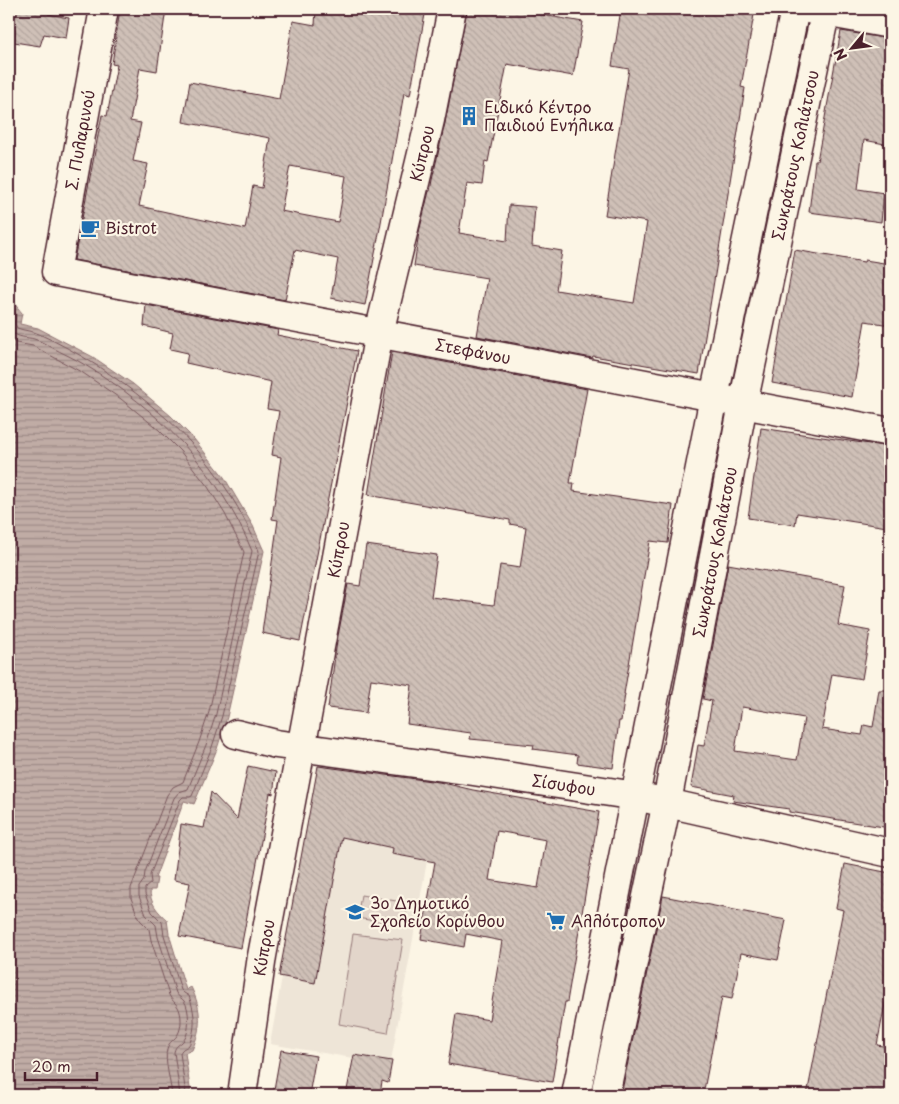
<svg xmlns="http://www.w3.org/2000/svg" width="899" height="1104" font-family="'Playpen Sans',sans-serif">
  <defs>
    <pattern id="water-rules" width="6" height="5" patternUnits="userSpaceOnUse" patternTransform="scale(1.25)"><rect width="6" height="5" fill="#c0aca5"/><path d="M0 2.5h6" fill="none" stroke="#9e8b87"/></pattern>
    <pattern id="building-back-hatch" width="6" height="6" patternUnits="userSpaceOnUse" patternTransform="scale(1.25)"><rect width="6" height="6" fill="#cfc0b7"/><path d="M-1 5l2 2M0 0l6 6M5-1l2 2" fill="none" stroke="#b3a59e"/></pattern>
  </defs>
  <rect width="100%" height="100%" fill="#fcf5e5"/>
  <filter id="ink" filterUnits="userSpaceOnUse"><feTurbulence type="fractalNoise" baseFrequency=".02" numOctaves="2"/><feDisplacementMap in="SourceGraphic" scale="10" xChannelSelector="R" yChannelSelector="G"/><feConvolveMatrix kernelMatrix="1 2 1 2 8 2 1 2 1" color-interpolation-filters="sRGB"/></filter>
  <g filter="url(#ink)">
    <!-- built -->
    <path fill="#eee5d7" d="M319,759l135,26 -14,78 -13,-2 -36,200 -37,-6 -1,3 -83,-14 12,-67 -3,-1z"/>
    <!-- pitch -->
    <g fill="#e2d5ca" stroke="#967a7a">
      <path d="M361,895l47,8 -4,23 -47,-8z"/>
      <path d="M353,934l50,6 -15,93 -49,-9z"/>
    </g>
    <!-- water -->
    <path fill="url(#water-rules)" stroke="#917474" d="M9,297l13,16 -2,11 18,4 55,29 40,27 38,32 23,23 30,38 29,49 11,25 -37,166 -10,32 -23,55 -10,-3 -29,77h2l-2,12h-5c0,13 7,21 17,30l2,14 17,56 5,-3c11,23 11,40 1,63l-7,3 6,42h-182z"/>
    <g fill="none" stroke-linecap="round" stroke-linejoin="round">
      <!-- shore -->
      <g stroke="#79575c" stroke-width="1">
        <path d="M9,305l7,9 -1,10 2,4c8,3 16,3 22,6 40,18 76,42 109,69 15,12 30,25 42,39 29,31 53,70 69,109l-37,165 -10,31 -20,49 -2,1h-7l-3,3 -30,75 1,8 -6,5v6l7,18 10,10 2,13 17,55 3,3 5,3c5,14 7,26 3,41 -1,1 -2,7 -3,8 -4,4 -6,2 -9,8l6,42"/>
        <path d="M9,315c1,5 -2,12 3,17 6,6 15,5 22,7 6,2 12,5 17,8 11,6 23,11 34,18 73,43 135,108 167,186l-36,163 -10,31 -18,44 -9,3 -5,6 -29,74 -1,8 -5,7v9l7,19 10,10 2,12 18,56c2,4 6,5 8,8 6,7 6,32 0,39 -5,6 -8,4 -10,12l6,43"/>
        <path d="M9,339l7,4 17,3 50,27 38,26 38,31 21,21 28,36 17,27 19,38 -35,160 -10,30 -16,40 -10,5 -6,8 -36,93v10l7,19 3,4 8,8 2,11 18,55c2,5 7,8 9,12 4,7 4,20 0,27 -3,6 -9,7 -11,15 -3,10 4,35 5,46"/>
      </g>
    </g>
    <!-- building -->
    <g fill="url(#building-back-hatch)" stroke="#4a1f2b" fill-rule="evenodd">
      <path d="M18,9h30v5l21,4 -3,20 -22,-4 -4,12 -26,-4 1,-11 -6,-5v-9l8,-3z"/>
      <path d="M120,9h46l-9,62 -17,-3 -10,53 11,2 -8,38 15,3 -9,42 106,23 8,-43 9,2 8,-50 -87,-16 7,-40 89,17 14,-78 22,4 1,-16h110l-16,86 -6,-2 -24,135 -15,77 -34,-7 7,-39 -43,-9 -10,50 -211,-40 28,-145 5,1 10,-51 -5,-1zM290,166l56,10 -8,46 -57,-11z"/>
      <path d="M467,9h41l75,13 -10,54 -66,-12 -19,98 -3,-1 -3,24 -15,-2 -8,50 48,8 2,-36 26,2 -3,39 30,5 -6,39 78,13 13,-81 -42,-7 24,-146 -17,-3 9,-57h134l-14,78 4,1 -46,286 -106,-18 -1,2 -115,-22 10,-58 -73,-12 5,-34 10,-41h1l2,-11 13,-57z"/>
      <path d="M841,31l49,8v106l-26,-5 -6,49 26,4 -3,29 -72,-10 6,-51h2z"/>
      <path d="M795,250l69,12 1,-2 25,4v61l-25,-4 -13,76 -80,-14z"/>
      <path d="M146,305l132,25 -1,5 80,16 -57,290 -38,-8 16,-113 -6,-1 9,-62 -9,-2 7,-44 -12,-2 4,-27 -85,-19 2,-10 -18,-4 3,-16 -29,-7z"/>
      <path d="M392,352l195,37 -17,94h4l-1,8 100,14 -5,38 -18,-2 -26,153h1l-4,27h-2l-6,47 -36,-5 1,-8 -45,-6 1,-4 -64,-6 1,-6 -64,-9 5,-39 -41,-6 -5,34 -38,-5 9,-67 11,-57 12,2 6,-41 71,10 -6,42 63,8 6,-40 20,3 6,-41 -16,-3v-4l-142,-25z"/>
      <path d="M761,428l129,19v58l-3,22 -90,-14 -2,12 -47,-7z"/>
      <path d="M728,564l117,21 -7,40 32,6 -8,48 -30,-5 -10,55 40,6 2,-10 9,2 6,-37h11v138l-101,-16v-3l-56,-8 1,-6 -43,-8 7,-42 6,1 8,-45 -9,-2zM742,707l62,11 -7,42 -62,-9z"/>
      <path d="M248,766l28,6 -3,22 -3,-1 -29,155 -62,-12 11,-53 -16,-3 7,-56 23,4 7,-36 26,27z"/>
      <path d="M318,766l121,16 34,8 126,22 -32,190h-2l-13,80 -104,-18 8,-50 33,6 13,-79 -36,-7 -2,13 -43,-8 14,-77 -43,-8 1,-6 -51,-11 -27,146 -36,-7zM497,831l49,9 -8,48 -49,-8z"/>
      <path d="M845,864l45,9v106l-13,66 13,2v48h-83l36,-185 -7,-2z"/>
      <path d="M663,896l123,24 -8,40 -37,-7 -9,46 -10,-2 -19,98h-82z"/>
      <path d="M281,1050l35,6 -7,39h-36z"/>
      <path d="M354,1055l38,6 -4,22 -6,-2 -2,14h-34z"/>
    </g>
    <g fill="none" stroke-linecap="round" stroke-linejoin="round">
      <!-- minor casing -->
      <g stroke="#4a1f2b" stroke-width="31">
        <g id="minor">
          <path id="s1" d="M104,9l-48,263 658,125 29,7 147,28"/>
          <path d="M808,9l82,15"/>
          <path id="s2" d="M236,734l40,10 197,27 163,25 254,57"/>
          <path id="s3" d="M242,1095l20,-139 117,-623 51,-213 22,-111"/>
          <path d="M576,1095l138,-698 81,-388"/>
          <path id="s4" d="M605,1095l62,-293 76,-398 83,-395"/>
        </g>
      </g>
      <!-- minor -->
      <use href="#minor" stroke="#fcf5e5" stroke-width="28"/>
    </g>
  </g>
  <!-- icons -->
  <defs>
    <g id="building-bare" transform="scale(1.5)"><path d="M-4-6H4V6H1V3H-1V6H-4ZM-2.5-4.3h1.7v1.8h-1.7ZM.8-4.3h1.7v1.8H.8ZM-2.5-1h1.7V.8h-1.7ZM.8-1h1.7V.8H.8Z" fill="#1f6fb2" stroke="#fcf5e5" stroke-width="2.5" paint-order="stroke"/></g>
    <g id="cafe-bare" transform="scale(1.5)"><path d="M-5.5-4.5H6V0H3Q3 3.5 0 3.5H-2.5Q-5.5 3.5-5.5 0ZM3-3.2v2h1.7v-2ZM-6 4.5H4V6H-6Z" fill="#1f6fb2" stroke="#fcf5e5" stroke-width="2.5" paint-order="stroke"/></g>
    <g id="school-bare" transform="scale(1.5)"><path d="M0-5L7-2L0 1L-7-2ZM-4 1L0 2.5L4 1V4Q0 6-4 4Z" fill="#1f6fb2" stroke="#fcf5e5" stroke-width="2.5" paint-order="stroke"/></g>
    <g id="supermarket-bare" transform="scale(1.5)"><path d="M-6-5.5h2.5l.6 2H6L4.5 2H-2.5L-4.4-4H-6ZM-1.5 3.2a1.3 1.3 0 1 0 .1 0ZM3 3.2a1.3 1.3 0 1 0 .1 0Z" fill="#1f6fb2" stroke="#fcf5e5" stroke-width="2.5" paint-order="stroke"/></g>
  </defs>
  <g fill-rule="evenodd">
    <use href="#building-bare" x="469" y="116"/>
    <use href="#cafe-bare" x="90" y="228"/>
    <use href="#school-bare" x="355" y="912"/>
    <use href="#supermarket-bare" x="556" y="921"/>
  </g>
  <g text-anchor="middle" stroke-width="4.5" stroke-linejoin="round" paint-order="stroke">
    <!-- poi labels -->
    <g font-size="16" fill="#4a1f2b" stroke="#fcf5e5" text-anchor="start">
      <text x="484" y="113">Ειδικό Κέντρο<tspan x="484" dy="18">Παιδιού Ενήλικα</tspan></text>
      <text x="105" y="234">Bistrot</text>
      <text x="370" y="909">3ο Δημοτικό<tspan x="370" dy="18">Σχολείο Κορίνθου</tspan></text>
      <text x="571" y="927">Αλλότροπον</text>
    </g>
    <!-- street labels -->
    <g font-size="16" fill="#4a1f2b" stroke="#fcf5e5">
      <text transform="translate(80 140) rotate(-80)" y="6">Σ. Πυλαρινού</text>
      <text dy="6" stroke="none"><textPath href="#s3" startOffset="959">Κύπρου</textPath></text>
      <text dy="6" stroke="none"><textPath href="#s4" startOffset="959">Σωκράτους Κολιάτσου</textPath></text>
      <text dy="6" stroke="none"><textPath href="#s1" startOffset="692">Στεφάνου</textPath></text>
      <text dy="6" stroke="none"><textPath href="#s3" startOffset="554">Κύπρου</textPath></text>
      <text dy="6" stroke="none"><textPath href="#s4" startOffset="554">Σωκράτους Κολιάτσου</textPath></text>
      <text dy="6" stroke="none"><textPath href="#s2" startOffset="332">Σίσυφου</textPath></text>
      <text dy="6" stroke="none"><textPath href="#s3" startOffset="149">Κύπρου</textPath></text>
    </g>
  </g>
  <!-- margin -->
  <rect width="899" height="1104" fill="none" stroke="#fcf5e5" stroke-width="30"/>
  <rect x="15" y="15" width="869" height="1074" fill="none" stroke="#4a1f2b" stroke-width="2" filter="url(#ink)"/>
  <!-- north arrow -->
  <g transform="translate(852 48) rotate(241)" stroke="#fcf5e5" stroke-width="4" paint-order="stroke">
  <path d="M0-4L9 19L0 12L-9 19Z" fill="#4a1f2b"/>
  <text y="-8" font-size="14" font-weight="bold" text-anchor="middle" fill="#4a1f2b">N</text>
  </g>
  <!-- scale -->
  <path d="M25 1072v8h72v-8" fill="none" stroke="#4a1f2b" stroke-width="2.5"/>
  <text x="32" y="1072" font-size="15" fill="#4a1f2b" stroke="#fcf5e5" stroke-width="4" paint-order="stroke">20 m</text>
</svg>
